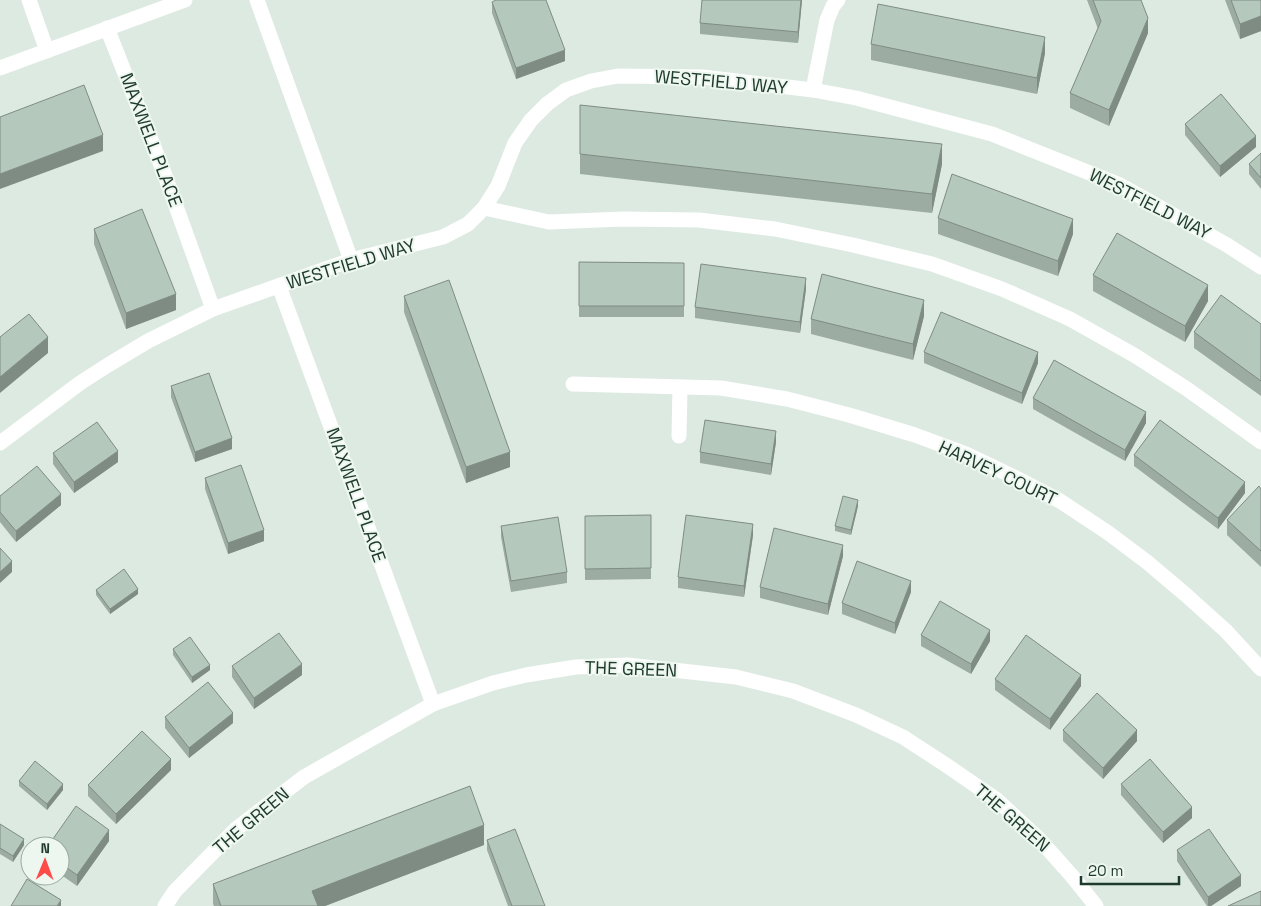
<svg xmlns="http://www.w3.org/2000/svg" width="1261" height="906" font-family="'Space Grotesk',sans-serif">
  <rect width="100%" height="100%" fill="#ddeae1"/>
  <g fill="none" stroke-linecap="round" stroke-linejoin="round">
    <!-- minor -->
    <g stroke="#fff" stroke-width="15">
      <path d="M29,0l18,51"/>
      <path d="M257,0l94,260"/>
      <path d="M107,28l56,142 50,139"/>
      <path d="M0,68l185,-68"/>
      <path d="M813,90l14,-70 6,-14 5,-6"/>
      <path d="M484,208l65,14 74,-3 76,1 76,9 78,16 79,19 70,25 68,30 64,36 53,34 74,53"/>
      <path d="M279,286l154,418"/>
      <path d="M573,384l148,4 66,11 62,16 66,20 51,19 48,23 46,24 47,31 40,30 39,33 40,36 35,38"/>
      <path d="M679,436l1,-49"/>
      <path d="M0,443l80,-60 28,-18 40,-24 65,-32 138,-49 92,-23 25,-13 16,-16 14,-22 17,-43 16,-23 16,-16 19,-14 25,-9 27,-5 85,1 110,13 43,8 136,36 128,51 107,60 34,22"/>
      <path d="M165,906l10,-15 61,-62 68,-52 129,-73 60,-21 33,-8 50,-8 51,-2 55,6 54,6 57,14 63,24 47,22 43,28 51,35 42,39 33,37 24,30"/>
    </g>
  </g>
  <!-- wall -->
  <g fill="#9caca2">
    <path d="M802,0l-4,43 -98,-9v-11z"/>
    <path d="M1087,0h54l7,33 -39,93 -39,-18v-15l28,-64z"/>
    <path d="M1225,0h36v31l-21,8z"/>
    <path d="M492,2l73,59 -49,18 -24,-66z"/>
    <path d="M871,44l174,9 -8,41 -166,-34z"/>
    <path d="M580,105l362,59 -10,49 -352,-39z"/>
    <path d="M1185,124l71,23 -36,30 -35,-42z"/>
    <path d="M1261,153v36l-12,-15v-10z"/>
    <path d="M938,218l135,16 -15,42 -120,-42z"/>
    <path d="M94,229l82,81 -50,19 -32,-85z"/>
    <path d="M579,262l105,1v54h-105z"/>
    <path d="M1093,275l115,26 -23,41 -92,-51z"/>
    <path d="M806,289l-6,44 -105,-15v-11z"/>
    <path d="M404,296l106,171 -44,16 -62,-171z"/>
    <path d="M924,316l-11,44 -102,-26v-15z"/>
    <path d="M1261,324v72l-67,-48v-16z"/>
    <path d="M924,352l114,11 -16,41 -98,-41z"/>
    <path d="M171,386l61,63 -37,13 -24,-65z"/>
    <path d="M1033,398l113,25 -21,38 -92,-52z"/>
    <path d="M776,442l-5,33 -71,-12v-11z"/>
    <path d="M53,453l65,9 -44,31 -21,-29z"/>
    <path d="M1134,455l111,38 -27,36 -84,-63z"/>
    <path d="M205,478l59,63 -36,13 -23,-65z"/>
    <path d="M1261,489v78l-34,-32v-15z"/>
    <path d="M0,496l61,9 -45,37 -16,-20z"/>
    <path d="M858,506l-7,29 -16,-4v-5z"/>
    <path d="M651,515v64l-66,1v-64z"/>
    <path d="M501,526l66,46v11l-56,9 -10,-55z"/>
    <path d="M753,535l-9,62 -66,-9v-11z"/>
    <path d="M843,556l-15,59 -68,-17v-11z"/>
    <path d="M96,590l42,4 -28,20 -14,-19z"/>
    <path d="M911,592l-16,42 -53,-20v-11z"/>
    <path d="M921,635l69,6 -19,33 -50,-28z"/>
    <path d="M173,649l37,21 -18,13 -19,-28z"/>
    <path d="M232,666l70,9 -48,34 -22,-32z"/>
    <path d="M995,679l86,7 -31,44 -55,-40z"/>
    <path d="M165,717l68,6 -44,35 -24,-30z"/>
    <path d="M1063,730l74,11 -34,38 -40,-38z"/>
    <path d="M171,770l-55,54 -28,-28v-11z"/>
    <path d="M19,781l44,9 -16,20 -28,-24z"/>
    <path d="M1121,784l71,34 -29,25 -42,-48z"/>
    <path d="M0,824l24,21 -11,17 -13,-8z"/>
    <path d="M487,840l58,66h-37l-21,-56z"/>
    <path d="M109,841l-32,45 -17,-12v-28z"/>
    <path d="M484,845l-159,61h-111l-1,-2v-20z"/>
    <path d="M1177,850l64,36 -30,20h-4l-30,-45z"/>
  </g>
  <!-- shaded-wall -->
  <g fill="#7f8c84">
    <path d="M801,0h1l-4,43v-11z"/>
    <path d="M1261,16v15l-21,8v-15z"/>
    <path d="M1148,18v15l-39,93v-16z"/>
    <path d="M1045,37v16l-8,41v-16z"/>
    <path d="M565,50v11l-49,18v-11z"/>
    <path d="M103,135v16l-103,38v-15z"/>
    <path d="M1256,136v11l-36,30v-11z"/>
    <path d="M942,144v20l-10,49v-19z"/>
    <path d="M1073,219v15l-15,42v-15z"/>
    <path d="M806,278v11l-6,44v-11z"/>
    <path d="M1208,285v16l-23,41v-16z"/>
    <path d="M176,294v16l-50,19v-16z"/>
    <path d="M924,300v16l-11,44v-16z"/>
    <path d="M48,337v16l-48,40v-16z"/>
    <path d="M1038,352v11l-16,41v-11z"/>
    <path d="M1146,412v11l-21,38v-11z"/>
    <path d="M776,431v11l-5,33v-11z"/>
    <path d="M232,438v11l-37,13v-10z"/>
    <path d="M118,451v11l-44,31v-11z"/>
    <path d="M510,452v15l-44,16v-16z"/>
    <path d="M1245,482v11l-27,36v-11z"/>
    <path d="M61,494v11l-45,37v-11z"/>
    <path d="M858,500v6l-7,29v-5z"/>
    <path d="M753,524v11l-9,62v-11z"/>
    <path d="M264,530v11l-36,13v-11z"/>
    <path d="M843,545v11l-15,59v-11z"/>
    <path d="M12,561v11l-12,11v-11z"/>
    <path d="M911,581v11l-16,42v-11z"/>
    <path d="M138,589v5l-28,20v-5z"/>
    <path d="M990,630v11l-19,33v-10z"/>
    <path d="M302,664v11l-48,34v-11z"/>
    <path d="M210,665v5l-18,13v-6z"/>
    <path d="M1081,675v11l-31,44v-11z"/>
    <path d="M233,713v10l-44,35v-10z"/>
    <path d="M1137,730v11l-34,38v-11z"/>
    <path d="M171,759v11l-55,54v-10z"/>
    <path d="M63,784v6l-16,20v-6z"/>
    <path d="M1192,807v11l-29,25v-11z"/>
    <path d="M484,825v20l-159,61h-13v-15z"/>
    <path d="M109,830v11l-32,45v-11z"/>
    <path d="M24,839v6l-11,17v-6z"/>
    <path d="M1241,875v11l-30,20h-3v-9z"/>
    <path d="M61,900v6h-4z"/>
  </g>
  <!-- building -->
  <g fill="#b5c8bc" stroke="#7f8c84">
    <path d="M496,0h50l19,50 -49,18 -24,-66z"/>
    <path d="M702,0h99l-3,32 -98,-9z"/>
    <path d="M1093,0h48l7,18 -39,92 -39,-17 31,-72z"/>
    <path d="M1231,0h30v16l-21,8z"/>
    <path d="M878,4l167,33 -8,41 -166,-34z"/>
    <path d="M84,85l19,50 -103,39v-57z"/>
    <path d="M1221,94l35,42 -36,30 -35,-42z"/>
    <path d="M580,105l362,39 -10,50 -352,-40z"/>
    <path d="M1261,153v25l-12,-14z"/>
    <path d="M952,174l121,45 -15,42 -120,-43z"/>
    <path d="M142,209l34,85 -50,19 -32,-84z"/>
    <path d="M1117,233l91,52 -23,41 -92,-51z"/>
    <path d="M579,262l105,1v43h-105z"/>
    <path d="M701,264l105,14 -6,44 -105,-15z"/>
    <path d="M822,274l102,26 -11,44 -102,-25z"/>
    <path d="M449,280l61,172 -44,15 -62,-171z"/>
    <path d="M1221,295l40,29v57l-67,-49z"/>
    <path d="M941,312l97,40 -16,41 -98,-41z"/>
    <path d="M29,314l19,23 -48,40v-40z"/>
    <path d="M1054,360l92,52 -21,38 -92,-52z"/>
    <path d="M209,373l23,65 -37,14 -24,-66z"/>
    <path d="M705,420l71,11 -5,33 -71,-12z"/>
    <path d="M1160,420l85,62 -27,36 -84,-63z"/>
    <path d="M97,422l21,29 -44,31 -21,-29z"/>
    <path d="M241,465l23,65 -36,13 -23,-65z"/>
    <path d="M37,466l24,28 -45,37 -16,-19v-16z"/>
    <path d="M1259,486l2,3v62l-34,-31z"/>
    <path d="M843,496l15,4 -7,30 -16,-4z"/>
    <path d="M651,515v53l-66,1v-53z"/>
    <path d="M686,515l67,9 -9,62 -66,-9z"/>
    <path d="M558,517l9,55 -56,9 -10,-55z"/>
    <path d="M774,528l69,17 -15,59 -68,-17z"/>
    <path d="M0,548l12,13 -12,11z"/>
    <path d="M857,561l54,20 -16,42 -53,-20z"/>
    <path d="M124,569l14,20 -28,20 -14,-19z"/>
    <path d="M940,601l50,29 -19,34 -50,-29z"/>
    <path d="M279,633l23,31 -48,34 -22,-32z"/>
    <path d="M1026,635l55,40 -31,44 -55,-40z"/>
    <path d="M190,637l20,28 -18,12 -19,-28z"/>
    <path d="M208,682l25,31 -44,35 -24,-31z"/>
    <path d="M1097,693l40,37 -34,38 -40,-38z"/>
    <path d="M142,731l29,28 -55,55 -28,-29z"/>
    <path d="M1150,759l42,48 -29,25 -42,-48z"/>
    <path d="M35,761l28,23 -16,20 -28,-23z"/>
    <path d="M470,786l14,39 -172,66 6,15h-97l-8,-22z"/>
    <path d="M76,806l33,24 -32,45 -17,-12v-17h-12z"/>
    <path d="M0,824l24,15 -11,17 -13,-8z"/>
    <path d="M515,829l30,77h-33l-25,-66z"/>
    <path d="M1209,829l32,46 -33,22 -31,-47z"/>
    <path d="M27,879l34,21 -4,6h-46z"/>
    <path d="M1261,891v15h-33z"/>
  </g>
  <g text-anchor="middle" stroke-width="4" stroke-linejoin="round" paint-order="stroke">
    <!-- street labels -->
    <g font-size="18" fill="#1e3a2c" stroke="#edf7f0">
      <text transform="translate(721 82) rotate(5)" y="6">WESTFIELD WAY</text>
      <text transform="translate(151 140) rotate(69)" y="6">MAXWELL PLACE</text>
      <text transform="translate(1150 204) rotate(27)" y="6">WESTFIELD WAY</text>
      <text transform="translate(351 264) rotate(-17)" y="6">WESTFIELD WAY</text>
      <text transform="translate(998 473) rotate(25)" y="6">HARVEY COURT</text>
      <text transform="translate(356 495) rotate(70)" y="6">MAXWELL PLACE</text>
      <text transform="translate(631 669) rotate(2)" y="6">THE GREEN</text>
      <text transform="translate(1012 818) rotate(41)" y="6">THE GREEN</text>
      <text transform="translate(251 821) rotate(-40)" y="6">THE GREEN</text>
    </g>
  </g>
  <!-- north arrow -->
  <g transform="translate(45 861) rotate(1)"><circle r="24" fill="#edf7f0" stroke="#9aaba2"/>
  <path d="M0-4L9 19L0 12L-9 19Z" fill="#fd4b48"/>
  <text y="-8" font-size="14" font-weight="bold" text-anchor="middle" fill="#1e3a2c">N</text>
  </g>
  <!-- scale -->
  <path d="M1081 876v8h98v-8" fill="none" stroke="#1e3a2c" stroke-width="2.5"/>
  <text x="1088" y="876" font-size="15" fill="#1e3a2c" stroke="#edf7f0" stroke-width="4" paint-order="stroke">20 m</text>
</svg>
